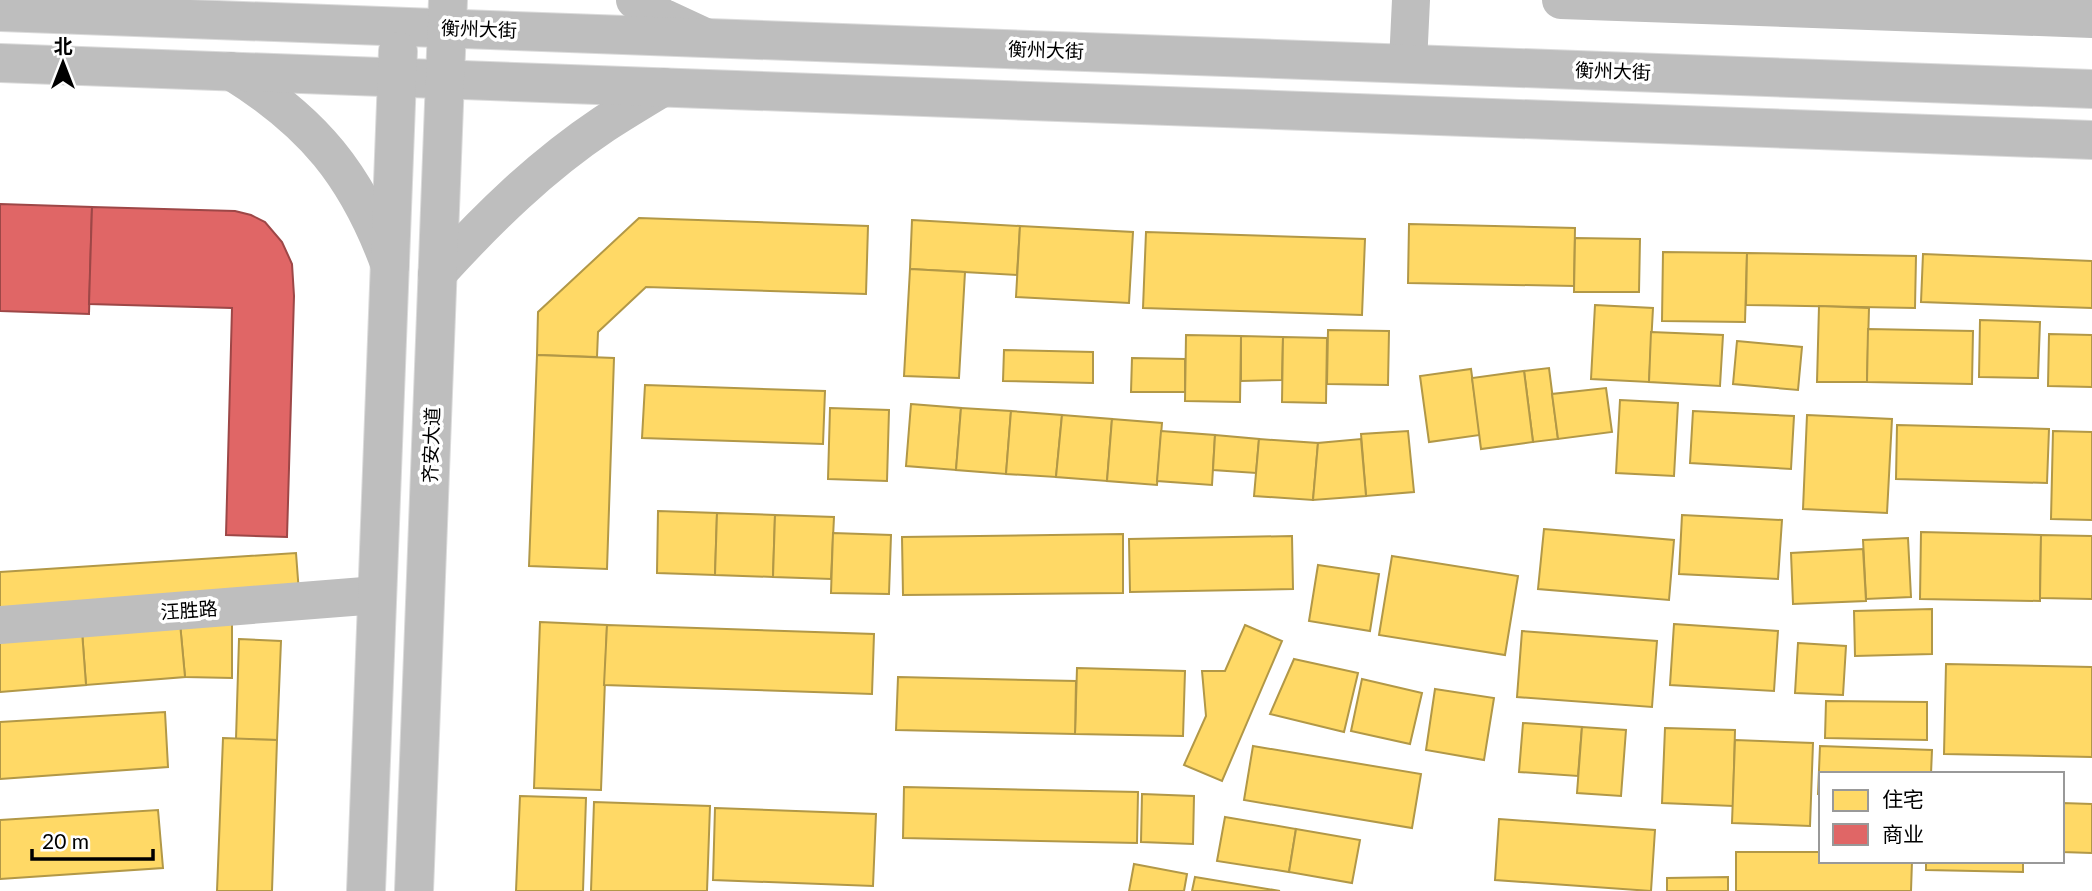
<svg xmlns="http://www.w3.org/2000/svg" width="2092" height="891" font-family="Lato,'Noto Sans SC',sans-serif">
  <rect width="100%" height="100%" fill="#fff"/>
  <!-- homes -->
  <g fill="#ffd966" stroke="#b29847" stroke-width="2">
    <path d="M639,218l229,8 -2,68 -220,-7 -48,45 -1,25 -60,-2 1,-43z"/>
    <path d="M912,220l108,6 -3,49 -107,-6z"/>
    <path d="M1409,224l166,4 -1,58 -166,-3z"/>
    <path d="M1020,226l113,6 -4,71 -113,-6z"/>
    <path d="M1146,232l219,7 -3,76 -219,-7z"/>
    <path d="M1575,238l65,1 -1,53h-65z"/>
    <path d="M1663,252l84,1 -2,69 -83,-1z"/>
    <path d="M1747,253l169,3 -1,52 -169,-3z"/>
    <path d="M1923,254l169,7v47l-171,-6z"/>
    <path d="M910,269l55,3 -6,106 -55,-2z"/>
    <path d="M1595,305l58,3 -4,74 -58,-3z"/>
    <path d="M1819,306l50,2 -2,74h-50z"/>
    <path d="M1980,320l60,2 -2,56 -59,-1z"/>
    <path d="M1868,329l105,2 -1,53 -105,-2z"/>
    <path d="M1328,330l61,1 -1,54 -61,-1z"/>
    <path d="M1651,332l72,3 -3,51 -71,-4z"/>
    <path d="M2049,334l43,1v52l-44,-1z"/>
    <path d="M1186,335l55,1 -1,66 -55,-1z"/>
    <path d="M1241,336l42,1 -1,43 -41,1z"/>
    <path d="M1283,337l44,1 -1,65 -44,-1z"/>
    <path d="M1737,341l65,6 -4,43 -65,-6z"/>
    <path d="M1004,350l89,2v31l-90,-2z"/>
    <path d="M537,355l77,3 -7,211 -78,-3z"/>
    <path d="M1132,358l53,1v33h-54z"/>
    <path d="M1549,368l9,71 -25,3 -9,-71z"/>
    <path d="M1471,369l9,66 -51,7 -9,-66z"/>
    <path d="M1524,371l9,71 -52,7 -9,-71z"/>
    <path d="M645,385l180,6 -2,53 -181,-6z"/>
    <path d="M1606,388l6,44 -54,7 -6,-45z"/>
    <path d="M1620,400l58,3 -4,73 -58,-3z"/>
    <path d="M911,404l50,4 -5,62 -50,-4z"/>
    <path d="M830,408l59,2 -2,71 -59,-2z"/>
    <path d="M961,408l50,3 -5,63 -50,-4z"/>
    <path d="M1011,411l51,4 -6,62 -50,-3z"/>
    <path d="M1693,411l101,5 -3,53 -101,-6z"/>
    <path d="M1062,415l50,4 -5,62 -51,-4z"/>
    <path d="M1807,415l85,4 -5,94 -84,-4z"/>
    <path d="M1112,419l50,4 -5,62 -50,-4z"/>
    <path d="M1897,425l152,4 -2,54 -151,-4z"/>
    <path d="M1161,431l54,4 -3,50 -55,-4z"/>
    <path d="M1408,431l6,61 -48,4 -5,-62z"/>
    <path d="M2053,431l39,1v88l-41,-1z"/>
    <path d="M1215,435l44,4 -3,34 -43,-3z"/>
    <path d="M1259,439l59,4 -5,57 -59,-4z"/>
    <path d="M1361,439l5,57 -53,4 5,-57z"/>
    <path d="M658,511l59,2 -2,62 -58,-2z"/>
    <path d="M717,513l58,2 -2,62 -58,-2z"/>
    <path d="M775,515l59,2 -3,62 -58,-2z"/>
    <path d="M1682,515l100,5 -4,59 -99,-5z"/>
    <path d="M1544,529l130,11 -5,60 -131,-11z"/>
    <path d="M1921,532l120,3 -1,66 -120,-2z"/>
    <path d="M833,533l58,2 -2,59 -58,-1z"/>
    <path d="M1123,534v59l-220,2 -1,-58z"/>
    <path d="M2041,535l51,1v63l-52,-1z"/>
    <path d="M1292,536l1,53 -163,3 -1,-53z"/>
    <path d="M1908,538l3,59 -45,2 -3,-59z"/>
    <path d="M1863,549l3,52 -73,3 -2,-51z"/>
    <path d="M296,553l3,40 -299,18v-39z"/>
    <path d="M1392,556l126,20 -13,79 -126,-20z"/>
    <path d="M1318,565l61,9 -9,57 -61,-10z"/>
    <path d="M1932,609v45l-77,2 -1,-45z"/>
    <path d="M232,620v58l-47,-1 -5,-54z"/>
    <path d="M540,622l67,3 -6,165 -67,-2z"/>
    <path d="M180,623l5,54 -99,8 -4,-54z"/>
    <path d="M1674,624l104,7 -4,60 -104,-6z"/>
    <path d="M607,625l267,9 -2,60 -268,-9z"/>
    <path d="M1245,625l37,16 -60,140 -38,-16 22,-49 -4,-45h23z"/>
    <path d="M82,631l4,54 -86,7v-55z"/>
    <path d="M1522,631l135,10 -5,66 -135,-10z"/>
    <path d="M239,639l42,2 -4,99 -41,-1z"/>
    <path d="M1798,643l48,3 -3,49 -48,-2z"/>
    <path d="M1294,659l64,14 -14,59 -74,-18z"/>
    <path d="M1946,664l146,3v90l-148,-3z"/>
    <path d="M1077,668l108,3 -2,65 -108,-2z"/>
    <path d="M898,677l178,4 -1,53 -179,-4z"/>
    <path d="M1362,679l60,14 -12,51 -59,-13z"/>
    <path d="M1435,689l59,9 -10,62 -58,-10z"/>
    <path d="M1826,701l101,1v38l-102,-2z"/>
    <path d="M165,712l3,55 -168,12v-57z"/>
    <path d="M1523,723l59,4 -4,49 -59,-4z"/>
    <path d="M1582,727l44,3 -5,66 -44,-3z"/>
    <path d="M1665,728l70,2 -2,76 -71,-3z"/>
    <path d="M223,738l54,2 -5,151h-55z"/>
    <path d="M1735,740l78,3 -3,83 -78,-3z"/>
    <path d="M1253,746l168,28 -9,54 -168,-28z"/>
    <path d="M1820,746l112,4 -1,24h-110v20h-3z"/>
    <path d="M904,787l234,5 -1,51 -234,-5z"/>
    <path d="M1142,794l52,2 -1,48 -52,-2z"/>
    <path d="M520,796l66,2 -3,93h-67z"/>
    <path d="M594,802l116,4 -3,85h-116z"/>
    <path d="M2062,803l30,1v49l-30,-1z"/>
    <path d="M715,808l161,6 -3,72 -160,-6z"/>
    <path d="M158,810l5,58 -163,11v-59z"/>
    <path d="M1225,817l71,12 -7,43 -72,-11z"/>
    <path d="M1499,819l156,11 -4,61 -156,-11z"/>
    <path d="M1296,829l64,11 -8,43 -63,-11z"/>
    <path d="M1736,852h85v9h91l-1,30h-175z"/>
    <path d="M1926,861h97v11l-97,-2z"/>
    <path d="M1134,864l53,10 -3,17h-55z"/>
    <path d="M1195,877l85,14h-88z"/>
    <path d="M1728,877v14h-61v-13z"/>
  </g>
  <!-- shops -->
  <g fill="#e06666" stroke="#9d4747" stroke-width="2">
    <path d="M0,204l92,3 -3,107 -89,-3z"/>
    <path d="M92,207l143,4 16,4 14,7 17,20 10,22 2,32 -7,241 -61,-2 6,-227 -143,-4z"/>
  </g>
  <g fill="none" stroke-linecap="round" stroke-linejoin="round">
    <!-- major casing -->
    <g stroke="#dbdbdb" stroke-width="40">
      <g id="major">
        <path d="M0,12l2092,77"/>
        <path d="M0,63l2092,77"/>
        <path d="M366,891l32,-840"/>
        <path d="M414,891l34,-891"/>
      </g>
    </g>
    <!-- minor -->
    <g stroke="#bebebe" stroke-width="38">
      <path d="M635,0l27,17 43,20"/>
      <path d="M1561,0l531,19"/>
      <path d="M1408,63l3,-63"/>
      <path d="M231,71c82,51 126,104 159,195"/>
      <path d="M437,274c51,-56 104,-108 167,-150 20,-13 40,-25 60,-37"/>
      <path d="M0,625l377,-30"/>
    </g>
    <!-- major -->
    <use href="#major" stroke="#bebebe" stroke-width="38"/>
  </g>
  <g text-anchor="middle" stroke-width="7" stroke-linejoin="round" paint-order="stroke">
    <!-- street labels -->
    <g font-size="19" fill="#000" stroke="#fff">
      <text transform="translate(479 29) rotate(2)" y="7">衡州大街</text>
      <text transform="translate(1046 50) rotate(2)" y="7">衡州大街</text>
      <text transform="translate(1613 71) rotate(2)" y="7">衡州大街</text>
      <text transform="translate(431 445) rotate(-88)" y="7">齐安大道</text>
      <text transform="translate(189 610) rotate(-4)" y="7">汪胜路</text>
    </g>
  </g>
  <!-- legend -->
  <rect x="1819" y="772" width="245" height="91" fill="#ffffff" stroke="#999999" stroke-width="2"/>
  <rect x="1833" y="790" width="35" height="21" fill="#ffd966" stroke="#999999" stroke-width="2"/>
  <text x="1882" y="807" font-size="21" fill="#000000">住宅</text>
  <rect x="1833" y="824" width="35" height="21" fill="#e06666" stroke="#999999" stroke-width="2"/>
  <text x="1882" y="842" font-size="21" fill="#000000">商业</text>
  <!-- north arrow -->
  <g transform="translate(63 63)" stroke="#ffffff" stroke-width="5" paint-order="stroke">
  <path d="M0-5L12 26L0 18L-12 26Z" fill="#000000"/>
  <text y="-10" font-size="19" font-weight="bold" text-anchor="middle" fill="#000000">北</text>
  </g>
  <!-- scale -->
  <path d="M32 849v10h121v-10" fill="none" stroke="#000000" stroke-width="3.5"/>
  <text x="42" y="849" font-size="21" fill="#000000" stroke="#ffffff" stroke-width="5" paint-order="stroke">20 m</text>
</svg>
